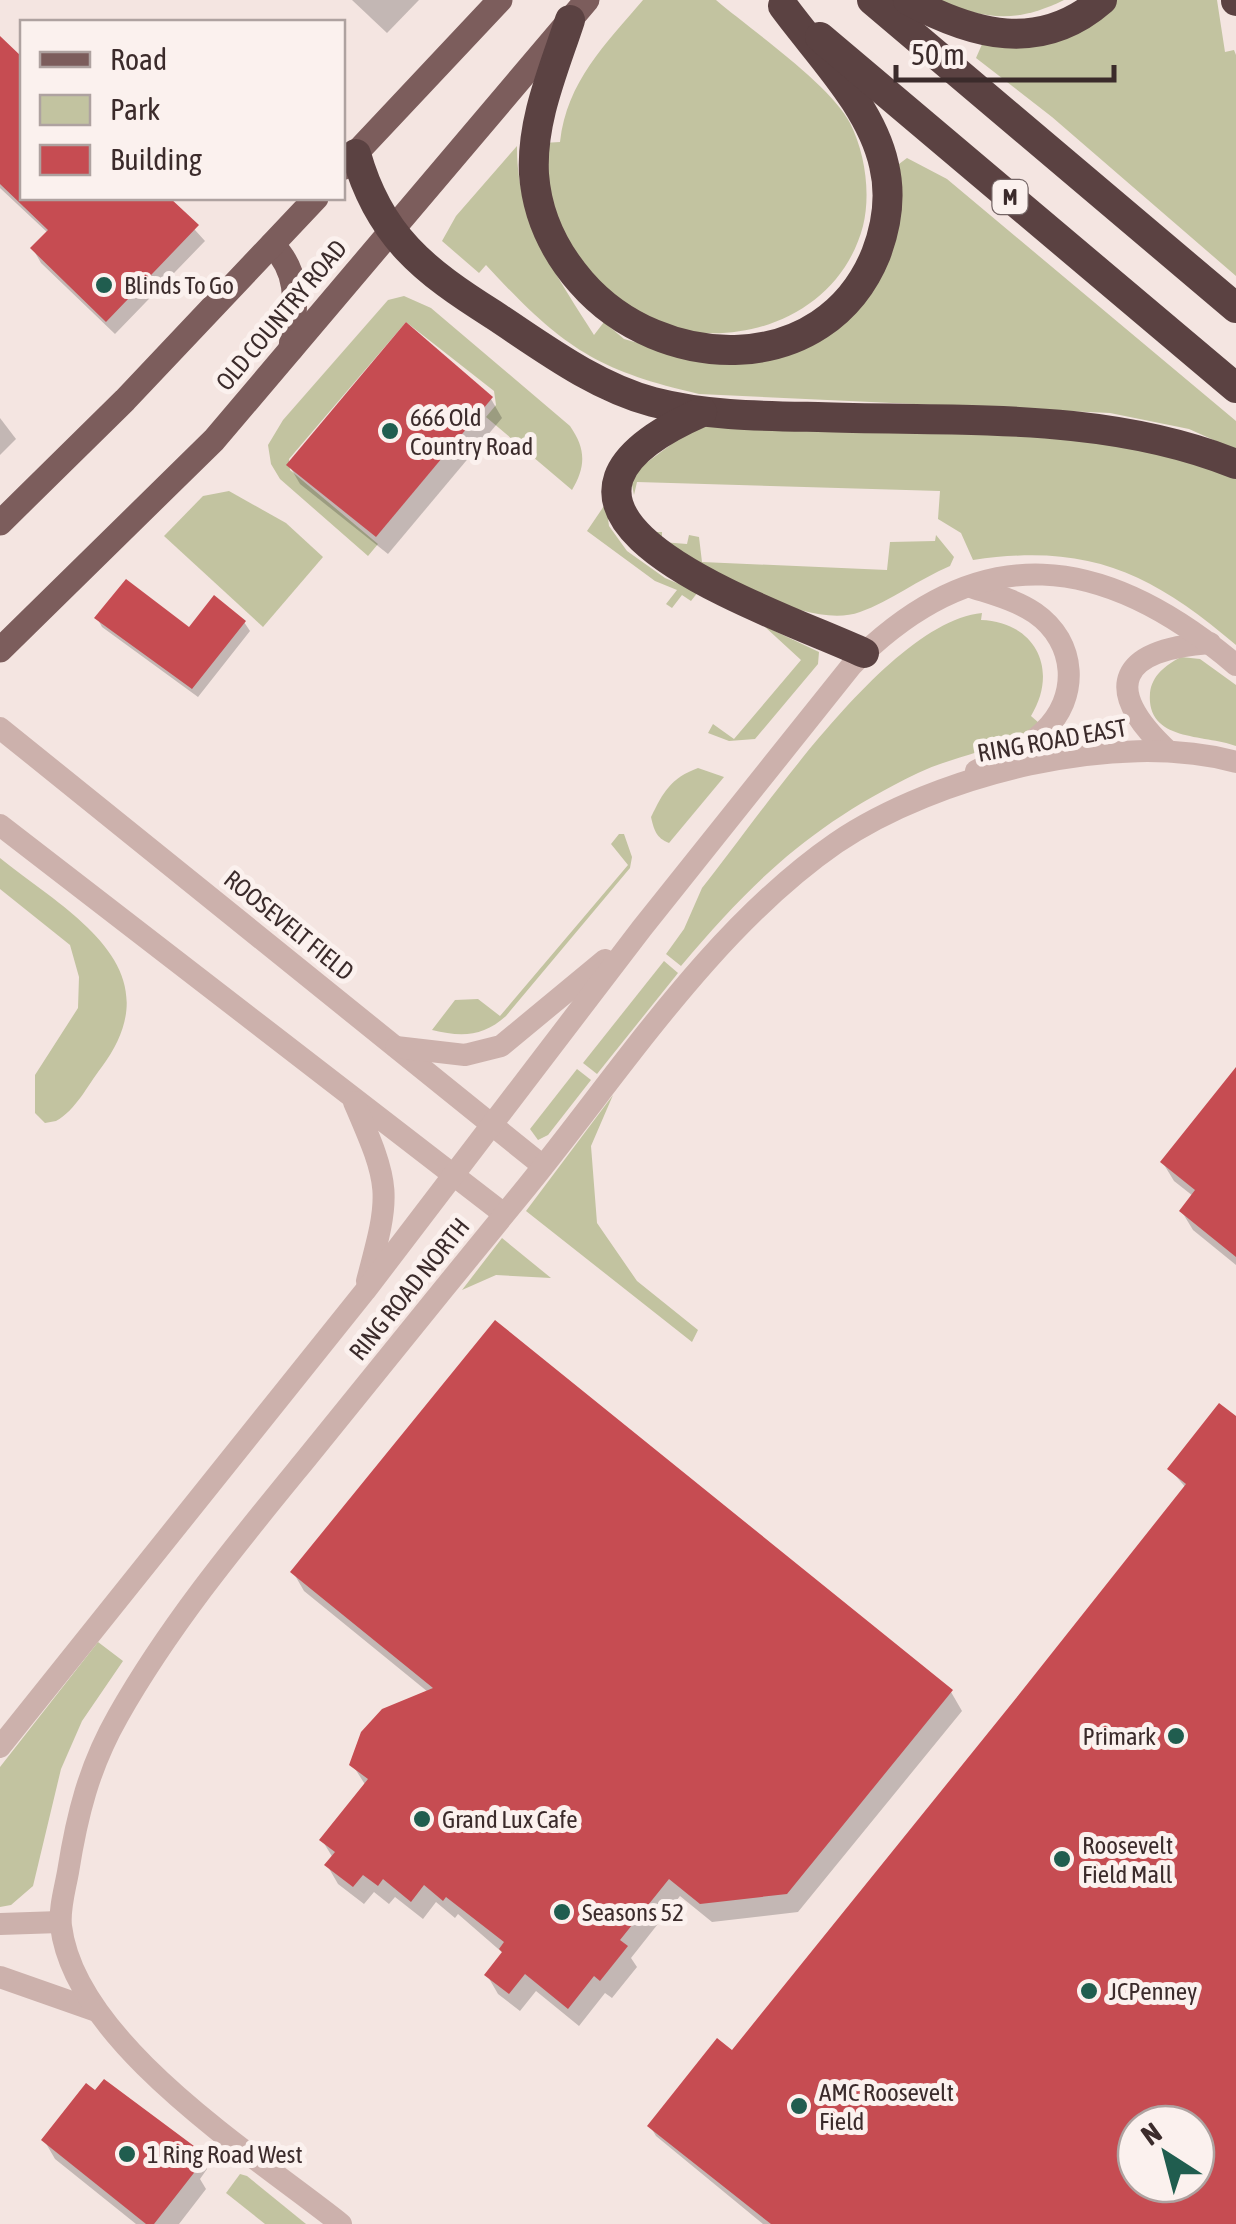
<svg xmlns="http://www.w3.org/2000/svg" width="1236" height="2224" font-family="'Asap Condensed',sans-serif">
  <rect width="100%" height="100%" fill="#f4e5e1"/>
  <!-- green -->
  <g fill="#c2c3a0">
    <path d="M643,0h73c34,29 115,85 134,123 15,30 21,70 13,103 -24,91 -127,128 -213,96 -13,-5 -25,-19 -36,-28 -11,-8 -28,-17 -35,-28 -23,-35 -34,-82 -36,-123l17,-1c7,-61 45,-97 83,-142z"/>
    <path d="M933,0h131c-51,25 -79,18 -131,0z"/>
    <path d="M1113,0h104l8,52 9,-2 2,5v221l-184,-159 -76,-59 7,-16z"/>
    <path d="M517,146c-1,73 39,129 77,189l10,-13 20,17 67,19 152,-42 52,-149 12,-9 40,21 289,242v29l-47,-21 -79,-16 -411,-19c-106,-24 -140,-50 -213,-129l-7,8 -37,-32 14,-25z"/>
    <path d="M404,296l27,12 139,118c16,23 16,40 2,64l-86,-73 10,-12 -2,-14 -88,-69 -117,137 1,11 88,74 -10,12 -88,-77 -9,-15 -3,-19 15,-25 105,-120z"/>
    <path d="M696,426l330,9 101,9 109,33v168c-86,-73 -148,-102 -263,-85l-12,-27 -23,-14 2,-28 -303,-9 -3,13 -4,-20z"/>
    <path d="M229,491l57,32 37,34 -60,70 -99,-91 39,-40z"/>
    <path d="M606,503l3,23 18,25 38,27 33,14 -7,9 -9,-6 -10,13 -6,-4 11,-14 -22,-9 -68,-50z"/>
    <path d="M652,532h10v10l25,2 2,-9 10,2 3,25 185,8 3,-28 45,-1 1,-6 18,22 -4,9c-31,13 -59,35 -90,46 -55,20 -157,-47 -207,-71z"/>
    <path d="M982,613l-1,7c55,2 78,50 50,96l8,7c-35,27 -81,31 -121,50 -104,50 -164,106 -237,193l-15,-12 18,-25 18,-41c59,-73 186,-266 280,-275z"/>
    <path d="M764,626l55,26 -1,12 -63,75 -26,2 -21,-8 5,-9 21,15 67,-79z"/>
    <path d="M1181,657l19,2 36,26v61c-32,-12 -90,-4 -86,-53 2,-18 16,-28 31,-36z"/>
    <path d="M698,768l26,9 -55,66c-13,-5 -15,-13 -18,-26 12,-25 20,-39 47,-49z"/>
    <path d="M619,834h5l8,23 -2,11 -124,148c-23,21 -45,21 -74,14l23,-30 23,-1 22,17 128,-151 -17,-21z"/>
    <path d="M0,858c70,56 176,110 101,210 -13,17 -26,43 -45,53l-11,2 -10,-10v-38l43,-67 1,-31 -9,-32 -70,-56z"/>
    <path d="M664,961l14,12 -81,101 -14,-11z"/>
    <path d="M577,1069l14,11 -43,55 -10,5 -8,-11z"/>
    <path d="M613,1095l-22,51 6,77 40,58 61,49 -6,12 -166,-131z"/>
    <path d="M502,1238l49,40 -55,-3 -34,15z"/>
    <path d="M98,1642l25,19 -41,60 -21,48 -28,117 -22,19 -11,2v-140z"/>
    <path d="M240,2174l7,2 59,48h-41l-39,-31z"/>
  </g>
  <!-- shadow -->
  <g fill="#0003" fill-rule="evenodd">
    <path d="M352,0h67l-32,33z"/>
    <path d="M0,40l22,21v137h144l39,43 -90,93 -74,-71 -8,-14 15,-16 -48,-45z"/>
    <path d="M491,399l11,19 -114,136 -88,-70 -11,-19z"/>
    <path d="M0,418l16,21 -16,16z"/>
    <path d="M97,618l92,13 55,-9 6,9 -52,66 -96,-70z"/>
    <path d="M1236,1071v194l-43,-35 -11,-18 11,-16 -19,-15 -11,-18z"/>
    <path d="M1236,1419v805h-473l-107,-88 -6,-10 82,-73 454,-565 -16,-19zM1136,2124h60v60h-60z"/>
    <path d="M293,1572l658,120 11,19 -164,201 -86,10 -32,-26 -49,62 6,9 -25,31 -7,-5 -26,33 -43,-35 -16,20 -22,-17 -11,-19 17,-21 -46,-40 -3,4 -19,-16 -13,17 -28,-22 -6,7 -15,-12 -10,12 -26,-20 -11,-19 6,-7 -11,-18 44,-54 -14,-22 76,-72 -124,-101z"/>
    <path d="M44,2140l152,10 11,19 -7,10 6,10 -27,35h-43l-81,-65z"/>
  </g>
  <!-- building -->
  <g fill="#c64c52" fill-rule="evenodd">
    <path d="M0,36l22,21v141h148l29,27 -93,97 -76,-74 18,-18 -48,-46z"/>
    <path d="M406,322l87,75 -117,140 -90,-72z"/>
    <path d="M126,579l63,48 25,-32 32,26 -54,68 -98,-71z"/>
    <path d="M1236,1067v190l-57,-46 16,-21 -35,-28z"/>
    <path d="M495,1320l458,370 -166,204 -87,10 -31,-25 -49,61 8,6 -28,35 -6,-5 -26,33 -43,-35 -16,20 -25,-19 18,-23 -3,-3 5,-7 -58,-45 -3,4 -19,-16 -13,17 -28,-23 -5,7 -15,-11 -10,12 -29,-22 11,-13 -16,-12 49,-61 -19,-14 12,-33 21,-23 51,-21 -143,-116z"/>
    <path d="M1219,1403l17,13v808h-465l-124,-98 70,-88 15,12 281,-348 173,-218 -19,-15zM1136,2124h60v60h-60z"/>
    <path d="M104,2079l94,70 -8,11 7,9 -43,55h-8l-105,-84 45,-57 9,7z"/>
  </g>
  <g fill="none" stroke-linecap="round" stroke-linejoin="round">
    <!-- minor -->
    <g stroke="#ccb1ac" stroke-width="22">
      <path d="M971,587c21,7 45,13 64,26 42,29 45,85 8,119 -18,17 -45,27 -67,39"/>
      <path d="M0,728l543,438"/>
      <path d="M1168,751c-69,-64 -47,-102 42,-108"/>
      <path d="M0,825l504,389"/>
      <path d="M396,1047l69,8 36,-9 104,-86"/>
      <path d="M354,1102c37,85 37,90 13,179"/>
      <path d="M0,1747l365,-456 277,-363 210,-263c128,-130 253,-111 384,0"/>
      <path d="M0,1924l60,-2"/>
      <path d="M0,1977l94,33"/>
      <path d="M341,2224c-88,-70 -266,-181 -280,-298 -2,-17 4,-37 7,-54 9,-57 21,-105 50,-156 52,-92 121,-175 188,-257 71,-88 143,-177 215,-265 96,-117 189,-264 315,-351 100,-68 282,-114 400,-81"/>
    </g>
    <!-- primary -->
    <g stroke="#7c5d5c" stroke-width="25">
      <path d="M342,168l158,-168"/>
      <path d="M272,245c31,30 22,65 19,104"/>
      <path d="M0,523l125,-123 191,-202"/>
      <path d="M0,650l214,-210 373,-440"/>
    </g>
    <!-- motorway -->
    <g stroke="#5b4242" stroke-width="30">
      <path d="M872,0l364,308"/>
      <path d="M908,0c65,35 132,54 194,0"/>
      <path d="M1236,0v1"/>
      <path d="M570,20c-16,49 -39,101 -36,154 3,41 20,77 47,108 80,92 244,98 295,-28 11,-29 15,-60 8,-89 -13,-59 -66,-111 -101,-159"/>
      <path d="M820,37l416,351"/>
      <path d="M356,154c23,82 68,117 138,161 50,33 100,71 159,87 54,14 109,14 165,15 140,5 286,-6 418,47"/>
      <path d="M702,412c-232,102 71,199 162,241"/>
    </g>
  </g>
  <!-- markers -->
  <g fill="#205d4f" stroke="#fbf1ee" stroke-width="4">
    <circle cx="104" cy="285" r="10"/>
    <circle cx="390" cy="431" r="10"/>
    <circle cx="1176" cy="1736" r="10"/>
    <circle cx="422" cy="1819" r="10"/>
    <circle cx="1062" cy="1859" r="10"/>
    <circle cx="562" cy="1912" r="10"/>
    <circle cx="1089" cy="1991" r="10"/>
    <circle cx="799" cy="2106" r="10"/>
    <circle cx="127" cy="2154" r="10"/>
  </g>
  <g text-anchor="middle" stroke-width="10" stroke-linejoin="round" paint-order="stroke">
    <!-- shield labels -->
    <rect fill="#fbf1ee" stroke="#756666" stroke-width="2.5" x="992.5" y="180" width="35" height="34" rx="8"/>
    <g font-size="22" font-weight="bold" fill="#3b2b2b">
      <text x="1010" y="205">M</text>
    </g>
    <!-- poi labels -->
    <g font-size="25" fill="#3b2b2b" stroke="#fbf1ee" text-anchor="start">
      <text x="124" y="294">Blinds To Go</text>
      <text x="410" y="426">666 Old<tspan x="410" dy="29">Country Road</tspan></text>
      <text x="1156" y="1745" text-anchor="end">Primark</text>
      <text x="442" y="1828">Grand Lux Cafe</text>
      <text x="1082" y="1854">Roosevelt<tspan x="1082" dy="29">Field Mall</tspan></text>
      <text x="582" y="1921">Seasons 52</text>
      <text x="1109" y="2000">JCPenney</text>
      <text x="819" y="2101">AMC Roosevelt<tspan x="819" dy="29">Field</tspan></text>
      <text x="147" y="2163">1 Ring Road West</text>
    </g>
    <!-- street labels -->
    <g font-size="25" fill="#3b2b2b" stroke="#fbf1ee">
      <text transform="translate(281 315) rotate(-50)" y="9">OLD COUNTRY ROAD</text>
      <text transform="translate(1052 740) rotate(-10)" y="9">RING ROAD EAST</text>
      <text transform="translate(289 925) rotate(39)" y="9">ROOSEVELT FIELD</text>
      <text transform="translate(409 1289) rotate(-51)" y="9">RING ROAD NORTH</text>
    </g>
  </g>
  <!-- legend -->
  <rect x="20" y="20" width="325" height="180" fill="#fbf1ee" stroke="#aea2a0" stroke-width="2.5"/>
  <rect x="40" y="52" width="50" height="15" fill="#7c5d5c" stroke="#aea2a0" stroke-width="2.5"/>
  <text x="110" y="70" font-size="30" fill="#3b2b2b">Road</text>
  <rect x="40" y="95" width="50" height="30" fill="#c2c3a0" stroke="#aea2a0" stroke-width="2.5"/>
  <text x="110" y="120" font-size="30" fill="#3b2b2b">Park</text>
  <rect x="40" y="145" width="50" height="30" fill="#c64c52" stroke="#aea2a0" stroke-width="2.5"/>
  <text x="110" y="170" font-size="30" fill="#3b2b2b">Building</text>
  <!-- north arrow -->
  <g transform="translate(1166 2154) rotate(324)"><circle r="48" fill="#fbf1ee" stroke="#aea2a0" stroke-width="2.5"/>
  <path d="M0-8L18 38L0 25L-18 38Z" fill="#205d4f"/>
  <text y="-15" font-size="28" font-weight="bold" text-anchor="middle" fill="#3b2b2b">N</text>
  </g>
  <!-- scale -->
  <path d="M896 65v15h218v-15" fill="none" stroke="#3b2b2b" stroke-width="5"/>
  <text x="911" y="65" font-size="30" fill="#3b2b2b" stroke="#fbf1ee" stroke-width="8" paint-order="stroke">50 m</text>
</svg>
